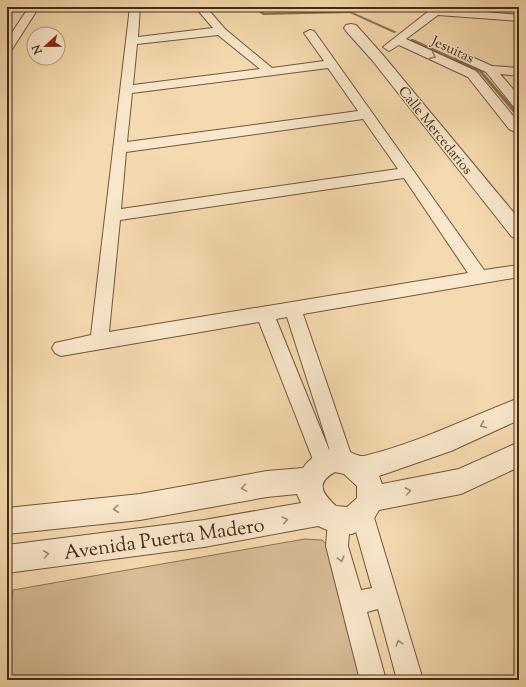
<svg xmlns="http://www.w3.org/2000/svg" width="526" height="687" font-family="'Sorts Mill Goudy',serif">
  <rect width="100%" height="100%" fill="#f6daaf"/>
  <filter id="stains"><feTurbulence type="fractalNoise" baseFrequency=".005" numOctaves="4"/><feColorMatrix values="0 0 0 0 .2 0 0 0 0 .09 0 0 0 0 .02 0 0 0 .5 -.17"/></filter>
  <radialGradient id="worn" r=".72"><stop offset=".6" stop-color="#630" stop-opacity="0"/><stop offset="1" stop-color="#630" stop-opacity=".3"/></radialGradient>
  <!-- green -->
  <path fill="#d8bc96" stroke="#8f7358" d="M305,539l17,1 10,9 35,131h-360v-46l6,-44z"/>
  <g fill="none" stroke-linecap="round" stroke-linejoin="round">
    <!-- stream -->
    <g fill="#8c7054" fill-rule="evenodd">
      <path d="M252,7h4l8,6 86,-2 47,21 -3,1 -44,-20 -87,2z"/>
      <path d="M411,39h2l68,31 38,44v4h-1l-39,-46 -68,-31z"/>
    </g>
    <!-- minor casing -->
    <g stroke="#72563e" stroke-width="2">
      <g id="minor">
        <path d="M29,7h10l-28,44 -4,2v-13z"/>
        <path d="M130,7h10l-2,30 75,-9 -18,-21h11l19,22 47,39 52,-7 -20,-28 6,-3 4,1 170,239 35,-5v12l-216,37 50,146 -3,7 -7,3 -7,-3 -2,-4 -3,7 -7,3 -7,-3 -58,-148 -198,34 -6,-3 -3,-5 3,-5 36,-8zM218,35l42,34 -127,16 4,-41zM328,68l30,43 -231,31 5,-49zM363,119l35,50 -277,40 5,-57zM404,178l64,95 -359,59 11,-112zM287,317l45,140 -56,-138z"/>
        <path d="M434,7l85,8v6l-81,-6 -32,24 70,32 43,52v11l-10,-5 -41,-52 -69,-32 -10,6 -6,-4z"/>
        <path d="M461,52l31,14 27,2v8l-19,-2 19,22v12l-5,-1 -28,-35 -29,-13 -2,-3 2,-3z"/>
        <path d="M362,503l8,3 3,8 50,166h-26l-19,-71 -11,3 19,68h-26l-34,-134 2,-26 3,-8 8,-3 8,3 3,8 -2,26 13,44 11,-2 -21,-74 3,-8z"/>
      </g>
    </g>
    <!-- tertiary casing -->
    <g stroke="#72563e" stroke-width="2">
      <g id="tertiary">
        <path d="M351,24l5,1 26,29 137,165v20l-7,-2 -140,-177 -26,-29 -2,-3 2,-3z"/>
        <path d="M519,398v22l-68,31 -72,25 3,8 77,-15 60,-27v25l-58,27 -82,16 -6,10 -12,10 -9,4 -13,1 -21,-9 -114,21 -197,26v-28l197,-25 97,-17 -4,-9 -30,3 -127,23 -133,14v-26l133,-14 127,-23 36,-3c8,-12 26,-23 41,-18 6,1 14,7 20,6 54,-13 103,-38 155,-58zM335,472l9,2 13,12v12l-10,9 -11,-1c-14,-13 -21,-23 -1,-34z"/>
      </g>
    </g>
    <!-- minor -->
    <use href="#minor" fill="#f9e7cb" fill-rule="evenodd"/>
    <!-- tertiary -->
    <use href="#tertiary" fill="#f9e7cb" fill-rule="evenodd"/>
  </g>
  <!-- one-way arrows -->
  <defs><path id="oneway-chevron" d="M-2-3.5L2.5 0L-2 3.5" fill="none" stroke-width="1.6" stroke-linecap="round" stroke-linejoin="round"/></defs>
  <g stroke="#a08872">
    <use href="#oneway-chevron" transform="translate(433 56) rotate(24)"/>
    <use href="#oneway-chevron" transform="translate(483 425) rotate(157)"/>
    <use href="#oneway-chevron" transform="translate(244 488) rotate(170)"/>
    <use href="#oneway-chevron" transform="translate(408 491) rotate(-11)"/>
    <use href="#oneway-chevron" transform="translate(116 509) rotate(174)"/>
    <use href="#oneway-chevron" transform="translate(285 520) rotate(-12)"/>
    <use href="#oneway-chevron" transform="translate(46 554) rotate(-7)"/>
    <use href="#oneway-chevron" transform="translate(341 559) rotate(75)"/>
    <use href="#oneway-chevron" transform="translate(399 643) rotate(-107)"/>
  </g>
  <g text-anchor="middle" stroke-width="3" stroke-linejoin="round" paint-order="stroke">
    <!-- far-street labels -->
    <g font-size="14" fill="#462a19" stroke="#f9e7cb">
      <text transform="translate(453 49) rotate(25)" y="5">Jesuitas</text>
      <text transform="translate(436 130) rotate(51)" y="5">Calle Mercedarios</text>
    </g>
    <!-- near-street labels -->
    <g font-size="20" fill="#462a19" stroke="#f9e7cb">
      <text transform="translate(164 538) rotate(-8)" y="7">Avenida Puerta Madero</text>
    </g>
  </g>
  <!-- margin -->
  <rect width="526" height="687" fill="none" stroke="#f6daaf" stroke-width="24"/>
  <rect x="8" y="8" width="510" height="671" fill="none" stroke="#462a19" stroke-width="2"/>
  <rect x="12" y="12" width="502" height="663" fill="none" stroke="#462a19"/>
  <!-- north arrow -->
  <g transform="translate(46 46) rotate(248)"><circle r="19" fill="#f9e7cb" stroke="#b19b84"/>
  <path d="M0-3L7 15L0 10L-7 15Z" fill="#8f2418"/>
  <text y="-6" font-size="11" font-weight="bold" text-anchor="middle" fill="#462a19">N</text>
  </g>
  <rect width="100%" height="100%" filter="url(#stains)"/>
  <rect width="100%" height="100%" fill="url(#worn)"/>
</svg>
